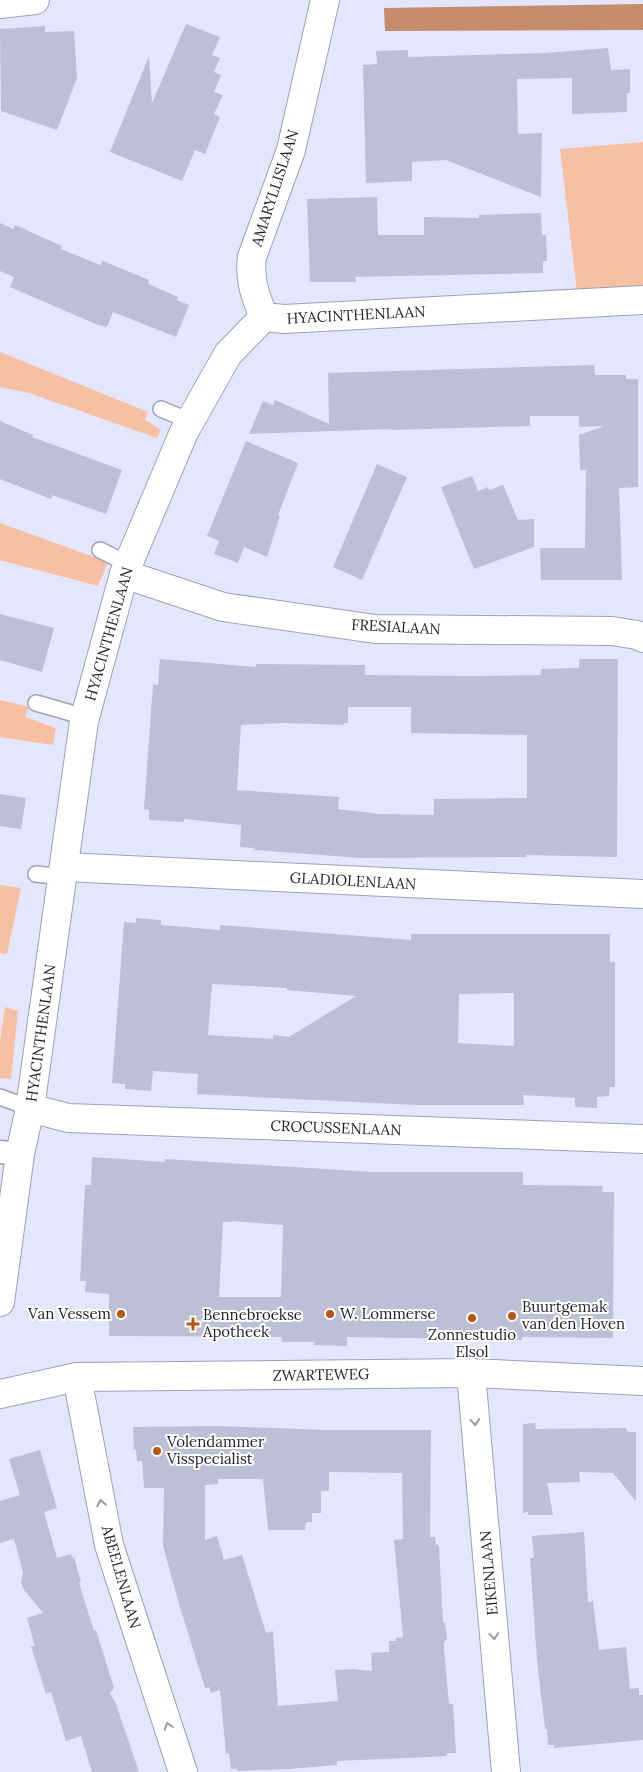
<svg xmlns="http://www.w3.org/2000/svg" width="643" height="1772" font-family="Lora,serif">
  <rect width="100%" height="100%" fill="#e3e6fd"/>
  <!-- green -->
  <g fill="#f7c0a3">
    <path d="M643,142v145l-66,5 -17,-143z"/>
    <path d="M0,352l148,60 -3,8 16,10 -4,8 -128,-45 -29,-6z"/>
    <path d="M0,523l108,39 -10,24 -98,-26z"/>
    <path d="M0,700l29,7 -4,10 31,11 -3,17 -53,-8z"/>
    <path d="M0,885l21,3 -14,66 -7,-1z"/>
    <path d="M5,1007l13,4 -7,68 -11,-1v-38z"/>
  </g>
  <!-- water -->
  <path fill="#c68c6d" d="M643,4v26l-258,1 -1,-23z"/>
  <!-- building -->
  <g fill="#bdbfd6" fill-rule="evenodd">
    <path d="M186,24l34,13 -8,18 8,3 -6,14 7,3 -7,17 9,3 -9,19 6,3 -15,37 -10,-4 -13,31 -72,-29 39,-96 3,47z"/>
    <path d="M45,26v6l29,-1 3,47 -20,52 -56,-19 -1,-82z"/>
    <path d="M608,48l3,22 19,-1v24h-3v19l-55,2v-36l-55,1 1,55 24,-1 -1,64 -95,-37 -34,2v19l-46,2 -3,-118 14,-1 -1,-13 32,-1v7l138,-4z"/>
    <path d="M377,197l1,38h46v-18l55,1v-3l62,-2 1,22h4l1,26h-4v12l-188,4 1,5h-46l-3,-83z"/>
    <path d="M0,223l13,6 2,-4 47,21 -1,3 39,16 3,-4 46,19 -1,4 30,13 -1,3 12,5 -13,32 -63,-25 -6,15 -9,-2 -88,-38 4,-10 -14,-6z"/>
    <path d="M594,365l1,10h31v4h12v108l-19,1 3,92h-81l-1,-32h45l1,-78h-6l-1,-35 25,-9 -25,1v-11h-49v10l-139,4 1,-1 -143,5 14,-33 10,4 2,-5 54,24 -1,-51z"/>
    <path d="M0,421l33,14 -1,2 90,33 -16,44 -54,-19 -1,4 -51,-20z"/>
    <path d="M246,441l52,22 -20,52 2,1 -13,41 -23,-10 -6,16 -24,-9 5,-13 -12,-5z"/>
    <path d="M377,464l30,13 -45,103 -29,-13z"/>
    <path d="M472,476l6,15 10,-4 1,3 14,-5 15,35 16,-1v28l-60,22 -33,-82z"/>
    <path d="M0,614l54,14 -12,44 -42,-12z"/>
    <path d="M160,659l96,8v-3l109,1v10l107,1 69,-1v-6l38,-1v-9h39l-1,198 -91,-2v2l-166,1 -106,-8v-2l-14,-1 1,-22 -57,-6v3l-35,-2v-10l-5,-1 9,-125 5,1zM348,707h63v26l116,2v63l-93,1v16l-54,-1 -42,-5 1,-12 -102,-7 4,-65 42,-2 61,2v-2h4z"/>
    <path d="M0,794l26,4 -5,31 -21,-3z"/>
    <path d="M136,918l25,2v5l59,5v-5l191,15v-6h199v28h5v125h-5l-1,9 -12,1v11l-22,-1v-9l-52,-3 1,10h-109l-218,-11 1,-20 -45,-3 -2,20 -26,-2v-5l-13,-1 12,-161 12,1zM212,984l75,4v2l69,6 -67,41 -16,-2v4l-65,-4zM514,993v53l-56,-3 1,-49z"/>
    <path d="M92,1157l73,5v-3l208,13h150v13l80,1 -1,6h12l-1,146 -91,-1v3l-175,-3v9l-33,-1v-3h-32v-5l-173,-1v-42l-24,-2 1,-11h-6l5,-96h6zM232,1221l51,4 -2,72h-62l4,-75h9z"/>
    <path d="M535,1423l1,6 90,-1 2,4h8v69l-23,-28 -34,-1 1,10 -33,1 6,32h-25v-4l-5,3v-90z"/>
    <path d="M217,1426l110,4h104l-1,107h5l1,7 3,2 4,76 2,1 2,16 -3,3v7l5,55h4l3,49h-8l-2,3 -18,1 -91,4v4l-48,4 -52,2v-2h-6l-2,-16 -3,1 -6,-64 -9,3 -2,-6 -4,1 -26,-84 -16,-58 1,-58h-20l-2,-27h-5l-1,-11h-2l-1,-23zM329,1472l73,1 1,66 -9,1 9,97 -7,1v3h-7v11l-18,1 1,18 -18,-2 -19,1 3,31 -60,5 -5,-75 -7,2 -24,-78 -18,5 -7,-24 -12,4v-55l13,-1v-5h45l5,51h37l1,-8h6v-9h9v-22h8z"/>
    <path d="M40,1450l17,58 -13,4 13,46 14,-4 1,4 2,-1 7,25 -2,1 15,48 2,-1 18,58 -4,5 6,11 23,68h-47l-11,-36 -15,5 -15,-49 -5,2 -15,-48h4l-8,-28 16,-5 -19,-23 -3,-8 2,-9 -9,-34 -14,4v-42l20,-6 -11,-36z"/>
    <path d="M584,1532l4,70 5,-1 6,49 27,-3 4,42 9,-1v7h4v45l-89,8v-3h-6l-1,-16h-2l-8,-68 -7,-103h4l-2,-22z"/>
  </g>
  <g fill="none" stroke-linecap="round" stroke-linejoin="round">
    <!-- service casing -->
    <g stroke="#9ea1b6" stroke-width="18">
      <g id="service">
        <path d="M161,409l29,12"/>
        <path d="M100,550l28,14"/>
        <path d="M36,703l49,14"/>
        <path d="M36,874l26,3"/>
        <path d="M0,1097l30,11"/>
      </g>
    </g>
    <!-- pedestrian casing -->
    <g stroke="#9ea1b6" stroke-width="25">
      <path id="pedestrian" d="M0,1152l20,2"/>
    </g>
    <!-- minor casing -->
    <g stroke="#9ea1b6" stroke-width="30">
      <g id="minor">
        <path d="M0,4l35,-4"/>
        <path d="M264,317l20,2 359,-19"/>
        <path d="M264,317c-9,-21 -15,-38 -12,-60l39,-107 34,-150"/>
        <path d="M124,574l99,33 152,22 237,2 25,4 6,3"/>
        <path d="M64,867l579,27"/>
        <path d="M30,1108l38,10 575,21"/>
        <path d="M0,1302l20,-148 10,-46 54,-387 40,-147 60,-142 44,-78 36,-37"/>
        <path d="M471,1373l35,399"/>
        <path d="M77,1377l32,168 74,227"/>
      </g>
    </g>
    <!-- secondary casing -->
    <g stroke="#9ea1b6" stroke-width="30">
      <path id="secondary" d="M0,1394l77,-17 394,-4 172,8"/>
    </g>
    <!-- service -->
    <use href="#service" stroke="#fff" stroke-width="15"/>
    <!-- pedestrian -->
    <use href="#pedestrian" stroke="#fff" stroke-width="22"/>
    <!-- minor -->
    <use href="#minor" stroke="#fff" stroke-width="28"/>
    <!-- secondary -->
    <use href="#secondary" stroke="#fff" stroke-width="28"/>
  </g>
  <!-- one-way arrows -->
  <defs><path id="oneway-chevron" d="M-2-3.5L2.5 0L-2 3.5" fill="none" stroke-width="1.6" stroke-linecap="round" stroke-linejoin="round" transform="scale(1.25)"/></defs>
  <g stroke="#9a9b9e">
    <use href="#oneway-chevron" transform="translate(475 1422) rotate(85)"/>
    <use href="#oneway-chevron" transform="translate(101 1503) rotate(-101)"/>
    <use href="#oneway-chevron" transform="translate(494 1636) rotate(85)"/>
    <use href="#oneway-chevron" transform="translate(168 1726) rotate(-108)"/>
  </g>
  <!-- markers -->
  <g fill="#b75712" stroke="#fff" stroke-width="2">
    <circle cx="121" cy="1314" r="5"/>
    <circle cx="330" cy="1314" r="5"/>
    <circle cx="512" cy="1316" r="5"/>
    <circle cx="472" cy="1318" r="5"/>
    <path d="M190.5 1316.5h5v5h5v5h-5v5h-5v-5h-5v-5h5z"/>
    <circle cx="157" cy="1451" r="5"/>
  </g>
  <g text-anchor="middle" stroke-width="4" stroke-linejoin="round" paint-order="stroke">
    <!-- street labels -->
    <g font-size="15" fill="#1f2028" stroke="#fff">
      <text transform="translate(275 188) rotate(-72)" y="5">AMARYLLISLAAN</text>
      <text transform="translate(356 315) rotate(-3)" y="5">HYACINTHENLAAN</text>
      <text transform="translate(396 627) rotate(3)" y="5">FRESIALAAN</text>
      <text transform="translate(109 634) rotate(-74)" y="5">HYACINTHENLAAN</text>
      <text transform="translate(353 881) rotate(3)" y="5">GLADIOLENLAAN</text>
      <text transform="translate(41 1033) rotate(-82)" y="5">HYACINTHENLAAN</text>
      <text transform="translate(336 1128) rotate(2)" y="5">CROCUSSENLAAN</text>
      <text transform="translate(321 1375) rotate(-1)" y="5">ZWARTEWEG</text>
      <text transform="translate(489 1573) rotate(-95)" y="5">EIKENLAAN</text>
      <text transform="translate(121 1577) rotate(74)" y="5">ABEELENLAAN</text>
    </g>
    <!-- poi labels -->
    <g font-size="15" fill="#1f2028" stroke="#fff" text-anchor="start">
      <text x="522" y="1312">Buurtgemak<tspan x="522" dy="17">van den Hoven</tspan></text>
      <text x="111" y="1319" text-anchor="end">Van Vessem</text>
      <text x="340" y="1319">W. Lommerse</text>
      <text x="203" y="1320">Bennebroekse<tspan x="203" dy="17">Apotheek</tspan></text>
      <text x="472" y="1340" text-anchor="middle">Zonnestudio<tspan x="472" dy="17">Elsol</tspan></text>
      <text x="167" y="1447">Volendammer<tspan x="167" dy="17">Visspecialist</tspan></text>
    </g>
  </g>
</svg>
